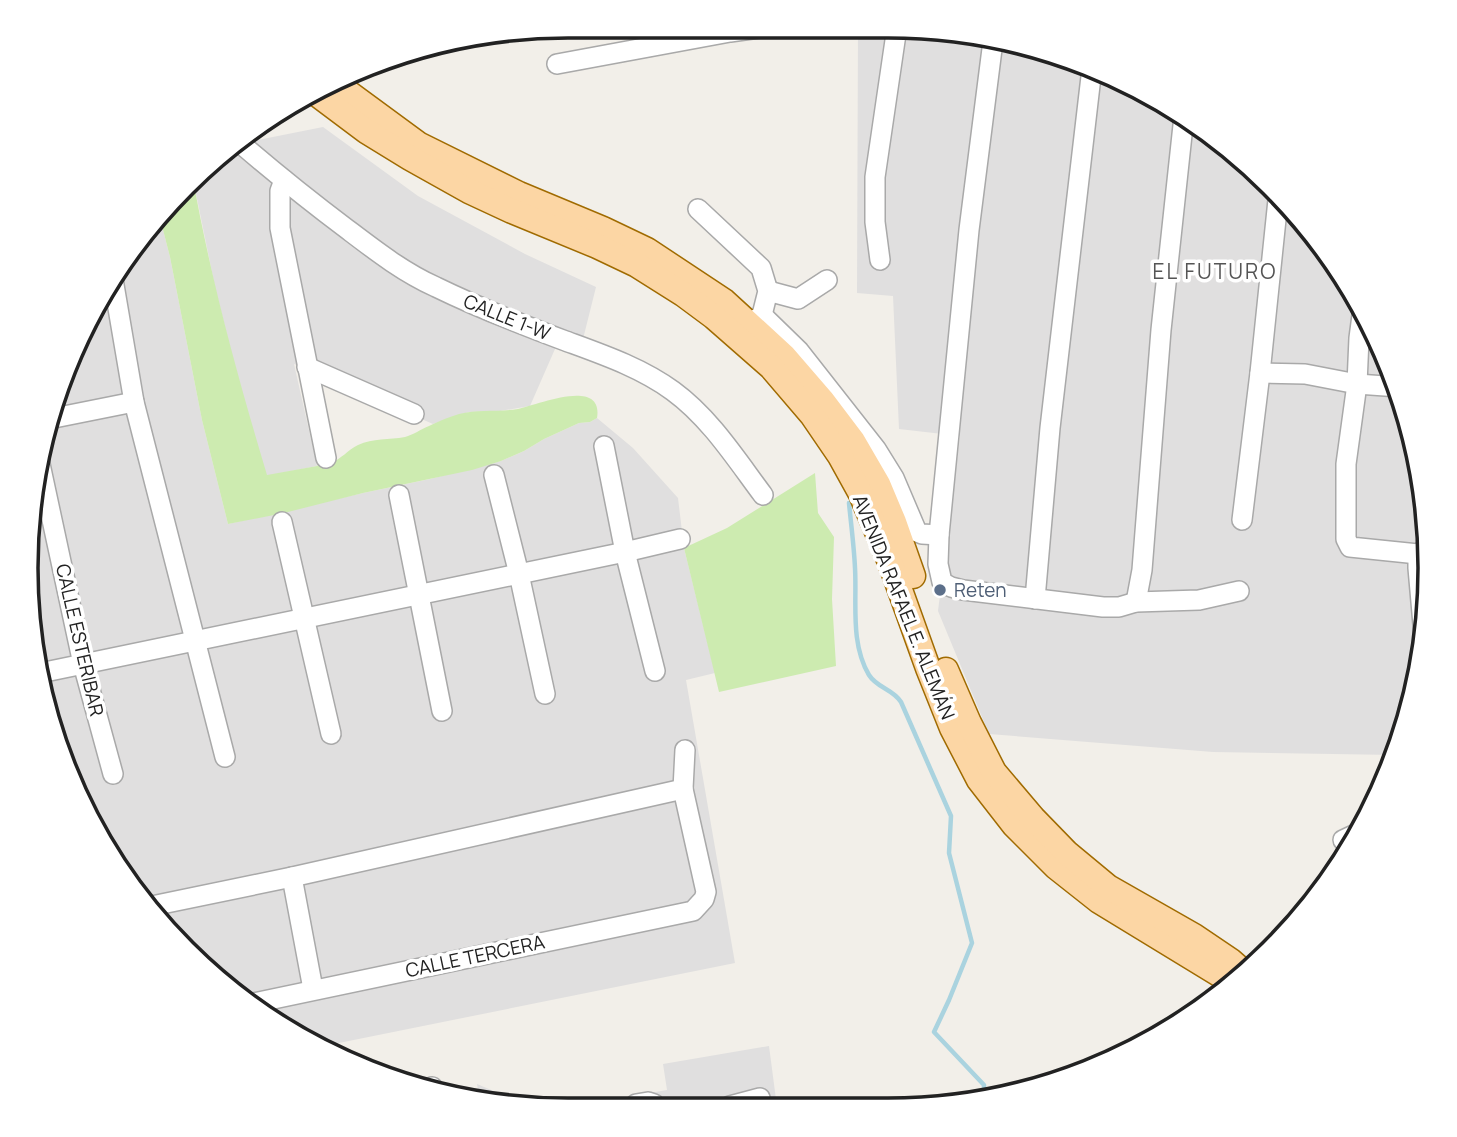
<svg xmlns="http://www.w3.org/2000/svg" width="1457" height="1137" font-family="Manrope,sans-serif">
  <rect width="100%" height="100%" fill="#f2efe9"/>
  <!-- residential -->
  <g fill="#e0dfdf">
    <path d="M858,27h66l139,28 96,44 87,62 112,136 44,97 24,103 4,107 -18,104 -17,47 -182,-3 -224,-18 -51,-123 22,-175 -61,-7 -6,-133 -36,-3z"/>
    <path d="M323,127l95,69 107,58 71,33 -13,52 -21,-6 -32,73 -30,5 -31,1 -36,12 -139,-60 23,102 -51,10 -29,-101 -22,-88 -22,-108 45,-35z"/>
    <path d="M160,218l10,39 32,163 26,104 135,-31 67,-14 71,-18 23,-10 20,-12 35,-16 11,-1 7,-4 36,30 45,50 6,50 31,125 -29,7 49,283 -416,84 -52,-28 -106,-93 -62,-86 -54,-131 -19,-140 19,-140 54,-131z"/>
    <path d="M769,1046l8,61 -186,-4 76,-13 -4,-26z"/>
    <path d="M477,1084l40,17h-37z"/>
  </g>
  <!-- grass -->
  <g fill="#cdebb0">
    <path d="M193,179c18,101 45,199 74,296l50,-9 9,-8 5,5c10,-4 17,-13 27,-18 15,-7 31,-5 47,-8 8,-2 16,-8 24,-11 10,-5 20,-9 30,-12 19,-5 39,-2 59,-5 17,-3 86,-33 79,9l-7,4 -11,1 -35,16 -20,12 -23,10 -29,9 -109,23 -79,20 -56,11 -26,-104 -32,-163 -10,-39 25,-33z"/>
    <path d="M815,473l3,40 16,24 -2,62 4,67 -117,26 -35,-144 43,-20z"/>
  </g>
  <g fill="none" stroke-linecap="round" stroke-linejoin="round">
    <!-- stream -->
    <path stroke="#aad3df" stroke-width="4.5" d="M849,503c2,21 5,43 6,65 2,35 -5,75 14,107 8,13 24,14 32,27l50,114 -2,37 23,90 -23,57 -15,32 50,53v13"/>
    <!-- minor casing -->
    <g stroke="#a9a9a9" stroke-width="22">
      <g id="minor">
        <path d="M993,41l-24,189 -30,305 -1,29 4,18 9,5 12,3 140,17h16l17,-5 63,-2 40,-9"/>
        <path d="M557,64l173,-32 36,-5"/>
        <path d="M240,143c35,30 71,59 107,86 29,22 56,43 89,58 41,20 84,37 127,53 38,14 77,27 110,51 37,27 63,68 90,104"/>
        <path d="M284,180l-4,11v37l46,230"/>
        <path d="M698,209l63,59 7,23 -6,24 -10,7"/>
        <path d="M880,260l-5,-38v-45l22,-150"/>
        <path d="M113,279l21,123 91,355"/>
        <path d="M768,291l30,8 29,-19"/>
        <path d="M1363,308l-4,30 -2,46 -11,80v75l4,8 68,7 10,-7"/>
        <path d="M762,315l37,36 77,98 18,29 23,54 5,2 17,1"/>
        <path d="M307,367l107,47"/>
        <path d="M1260,373l45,1 52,10 42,3"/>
        <path d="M49,419l85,-17"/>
        <path d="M604,446l21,106 30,119"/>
        <path d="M40,464l43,200 30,110"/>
        <path d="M494,475l25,99 26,120"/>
        <path d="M399,495l43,216"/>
        <path d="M1242,520l18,-147 18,-173"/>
        <path d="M282,522l49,212"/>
        <path d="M1418,554v14l6,68"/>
        <path d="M1035,599l15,-171 42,-360"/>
        <path d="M1136,602l6,-32 19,-240 23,-214"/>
        <path d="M40,673l585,-121 55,-13"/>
        <path d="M1343,840l17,-8"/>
        <path d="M292,877l21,112"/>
        <path d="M147,907l145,-30 391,-88"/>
        <path d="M249,1004l444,-93 11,-12 2,-7 -23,-103 2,-39"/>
        <path d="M432,1087l1,4"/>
        <path d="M636,1104l12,-2 6,2"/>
        <path d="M730,1106l30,-8"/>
      </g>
    </g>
    <!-- major casing -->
    <g stroke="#a06b00" stroke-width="27">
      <g id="major">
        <path d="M335,83l83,61 101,50 84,35 44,21 77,51 60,55 38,44 31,41 25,43 16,38 19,54"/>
        <path d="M314,92l52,39 44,27 59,33 43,20 85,35 40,19 46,29 31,23 57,50 41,48 28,41 21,38 29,68 38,106 24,60 27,52 35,45 42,42 43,34 123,75 11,9"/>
        <path d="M946,670l23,53 25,49 39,46 34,35 41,34 86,49 37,25 16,14"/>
      </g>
    </g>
    <!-- minor -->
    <use href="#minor" stroke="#fff" stroke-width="19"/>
    <!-- major -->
    <use href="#major" stroke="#fcd6a4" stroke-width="24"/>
  </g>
  <!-- markers -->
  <circle fill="#5c6f8a" stroke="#fff" stroke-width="2.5" cx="940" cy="590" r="7"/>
  <g text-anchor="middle" stroke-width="7" stroke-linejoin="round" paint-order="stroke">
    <!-- street labels -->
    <g font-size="19" fill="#222" stroke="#fff">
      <text transform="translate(507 317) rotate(22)" y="7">CALLE 1-W</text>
      <text transform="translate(904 607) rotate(68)" y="7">AVENIDA RAFAEL E. ALEMÁN</text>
      <text transform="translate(80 640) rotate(77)" y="7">CALLE ESTERIBAR</text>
      <text transform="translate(475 956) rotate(-12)" y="7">CALLE TERCERA</text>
    </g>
    <!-- service labels -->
    <g font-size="19" fill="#4e5e75" stroke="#fff" text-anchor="start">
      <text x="954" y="597">Reten</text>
    </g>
    <!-- neighbourhood labels -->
    <g font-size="21" letter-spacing="2" fill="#555" stroke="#fff">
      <text x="1215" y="279">EL FUTURO</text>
    </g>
  </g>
  <!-- crop -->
  <path d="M0 0H1457V1137H0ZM568 38H888A530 530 0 0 1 1418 568V568A530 530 0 0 1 888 1098H568A530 530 0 0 1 38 568V568A530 530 0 0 1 568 38Z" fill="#fff" fill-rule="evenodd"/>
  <path fill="none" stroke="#222" stroke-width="3.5" d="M568 38H888A530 530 0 0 1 1418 568V568A530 530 0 0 1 888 1098H568A530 530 0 0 1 38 568V568A530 530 0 0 1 568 38Z"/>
</svg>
